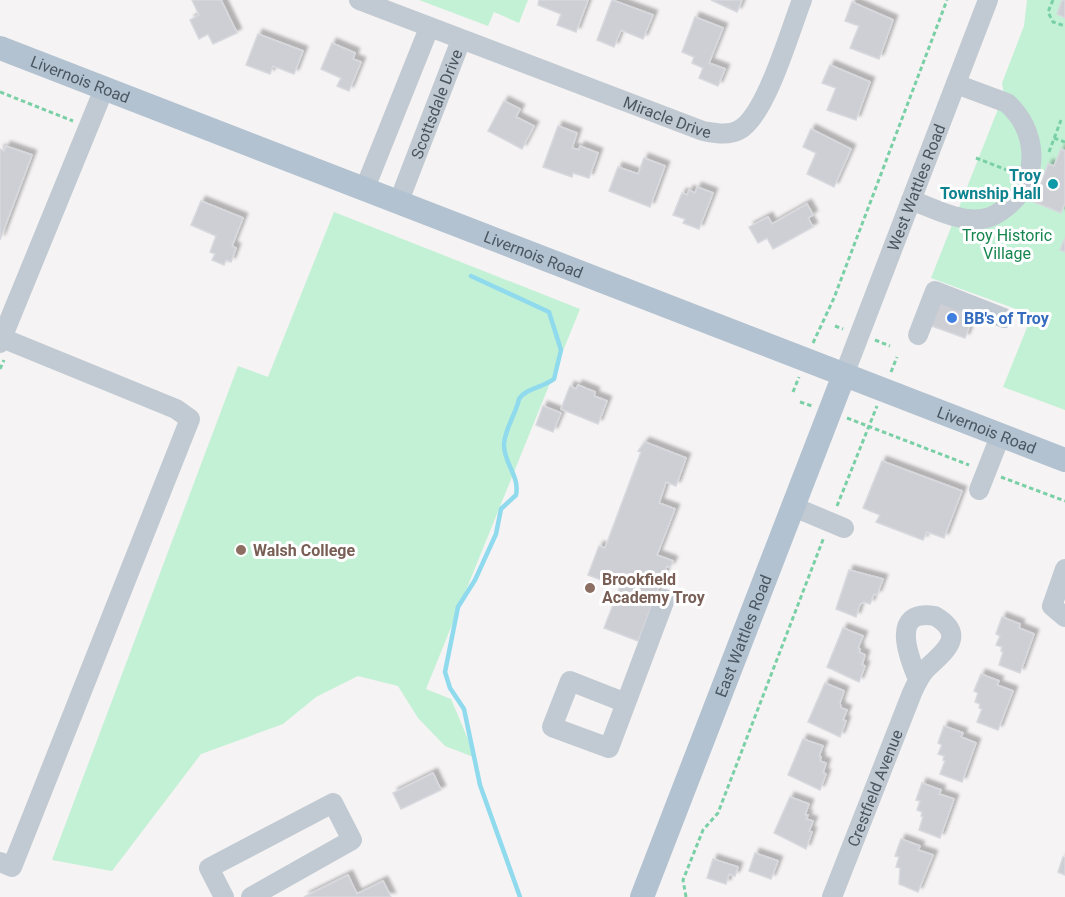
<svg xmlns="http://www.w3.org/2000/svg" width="1065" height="897" font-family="Roboto,sans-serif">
  <defs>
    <filter id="shadow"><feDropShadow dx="4.5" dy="-4.5" stdDeviation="1.5" flood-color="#0004"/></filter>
  </defs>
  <rect width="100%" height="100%" fill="#f5f3f3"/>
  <!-- green -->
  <g fill="#c3f1d5">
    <path d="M419,0h109l-9,23 -25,-11 -6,14z"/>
    <path d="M1027,0h38v410l-62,-23 29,-72 -101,-37 73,-184 -2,-11 22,-57z"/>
    <path d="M334,212l246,97 -154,380 25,10 25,59 -31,-12 -27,-28 -20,-32 -40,-10 -42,21 -33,27 -82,30 -89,117 -60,-11 186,-494 30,11z"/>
  </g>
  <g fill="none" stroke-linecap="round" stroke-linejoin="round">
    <!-- stream -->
    <path stroke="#90daee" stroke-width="4.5" d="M471,276l78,36 12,38 -7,29c-10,8 -28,9 -35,20 -3,15 -15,31 -15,46 0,19 16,31 12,50l-15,14 -5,25 -21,46 -17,27 -13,65 5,16 14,21 16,76 40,112"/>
  </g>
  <!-- building -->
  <g fill="#cdcfd5" stroke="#d7d9de" stroke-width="1.5" filter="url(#shadow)">
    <path d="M192,0h29l16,33 -24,11 -5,-10 -9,5 -9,-19 9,-5z"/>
    <path d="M539,0h49l-12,32 -19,-7 4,-11 -23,-9z"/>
    <path d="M612,0l41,15 -10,24 -22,-9 -7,17 -17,-7z"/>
    <path d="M711,0h31l-5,12z"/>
    <path d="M1062,0h3v18l-8,-4z"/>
    <path d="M852,2l41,18 -14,39 -29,-11 9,-22 -14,-5z"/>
    <path d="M695,17l28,11 -14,35 16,6 -7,17 -19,-8 4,-10 -11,-5 2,-6 -12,-5z"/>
    <path d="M258,34l45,17 -9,23 -21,-8 -3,8 -24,-9z"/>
    <path d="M332,43l23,10 -2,6 8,3 -12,29 -12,-5 4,-8 -20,-9z"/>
    <path d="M830,65l40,17 -14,38 -29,-10 9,-22 -14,-5z"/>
    <path d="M504,101l16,8 -4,8 18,9 -12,23 -34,-18z"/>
    <path d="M558,126l19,7 -5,15 7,2 1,-4 18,7 -9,25 -16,-5 -1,4 -29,-10z"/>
    <path d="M811,129l40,20 -17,38 -27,-13 9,-21 -13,-6z"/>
    <path d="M6,146l26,9 -32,85v-91l4,2z"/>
    <path d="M1061,149l4,2v52l-4,10 -27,-11 14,-38 6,2z"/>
    <path d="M644,158l21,8 -15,41 -41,-16 9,-24 20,7z"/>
    <path d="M697,187l16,6 -14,36 -16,-6 2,-4 -12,-4 9,-22 5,2 2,-5 6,3z"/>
    <path d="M201,201l42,17 -11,28 4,2 -5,14 -5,-2 -2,5 -12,-5 3,-6 -5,-2 6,-16 -25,-11z"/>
    <path d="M807,204l6,11 -5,3 5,9 -40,22 -6,-11 -9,5 -9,-16 19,-10 4,7z"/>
    <path d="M1065,238v14l-5,-2z"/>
    <path d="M939,297l36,15 -10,26 -36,-13z"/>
    <path d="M578,385l17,7 -1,4 13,5 -9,23 -37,-15 9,-23 6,3z"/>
    <path d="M543,406l18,7 -8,19 -17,-7z"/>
    <path d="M645,442l41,16 -10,28 -10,-4 -7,21 16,6 -18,46 16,6 -3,6 -3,-1 -29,75 -34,-13 16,-41 -32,-12 11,-29 6,2 36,-96 -3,-1z"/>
    <path d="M882,461l80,30 -18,47 -17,-6 -4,8 -47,-18 4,-7 -17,-7z"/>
    <path d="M849,570l34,9 -6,16 -3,-1 -4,10 -6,-2 -4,2 -4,13 -20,-8z"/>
    <path d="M1002,617l18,7 -1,4 15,6 -14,39 -21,-8 4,-13 -2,-1 1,-4 -6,-2 4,-9 -4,-2z"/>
    <path d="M843,628l20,8 -5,12 2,1 -1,3 6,3 -3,10 3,1 -6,16 -32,-15z"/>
    <path d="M981,674l18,7 -2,4 16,6 -15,39 -21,-8 5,-13 -3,-1 1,-4 -5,-2 3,-9 -4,-2z"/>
    <path d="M825,683l19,8 -4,12 1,5 6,2 -4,10 3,1 -6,16 -32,-15z"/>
    <path d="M944,726l19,7 -2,4 15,6 -14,39 -22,-8 5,-13 -2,-1 1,-4 -6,-2 4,-9 -4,-2z"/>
    <path d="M803,739l20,7 -4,10 2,1 -1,4 6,2 -3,10 3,1 -6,16 -32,-15z"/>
    <path d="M433,773l8,17 -40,19 -8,-16z"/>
    <path d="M922,783l19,7 -2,4 15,5 -14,39 -21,-8 4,-13 -2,-1 1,-4 -5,-2 3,-9 -4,-1z"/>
    <path d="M790,797l19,7 -4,11h3l-2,4 7,2 -4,10 3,1 -6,17 -32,-16z"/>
    <path d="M901,839l19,7 -2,4 15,5 -15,37 -19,-8 1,-16 -4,-1 3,-10 -4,-1z"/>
    <path d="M755,853l23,8 -7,18 -22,-8z"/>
    <path d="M1063,857l2,1v17l-7,-3z"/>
    <path d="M713,859l25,8 -3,9 -6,-2 -3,10 -19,-6z"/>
    <path d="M348,875l9,19 26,-13 8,16h-87z"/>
  </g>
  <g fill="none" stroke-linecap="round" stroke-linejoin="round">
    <!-- path -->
    <g stroke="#7ad0a6" stroke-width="3" stroke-dasharray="4.5 3" stroke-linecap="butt">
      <path d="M1053,0l-5,12 5,10 12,4"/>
      <path d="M0,92l73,29"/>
      <path d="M1054,138l11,4"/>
      <path d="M1049,152l12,-32"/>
      <path d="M976,158l36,14"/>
      <path d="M835,326l8,3"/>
      <path d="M875,340l15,6"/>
      <path d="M813,343l21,-45 113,-298"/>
      <path d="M0,369l4,-9"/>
      <path d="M891,372l6,-15"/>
      <path d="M793,392l6,-15"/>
      <path d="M800,402l12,4"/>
      <path d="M847,418l122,47"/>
      <path d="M1001,477l64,24"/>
      <path d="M837,506l40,-100"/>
      <path d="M686,897l-3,-17 20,-50 15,-17 106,-276"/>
    </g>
    <!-- minor -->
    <g stroke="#c1cad2" stroke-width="20">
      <path id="s1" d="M359,0l344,131c12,2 25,5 36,-1 27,-14 51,-100 63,-130"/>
      <path d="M365,188l64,-160"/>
      <path d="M911,200c22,8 47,22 71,19 11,-1 20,-8 28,-15 31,-28 27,-74 -3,-101l-51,-19"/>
      <path id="s2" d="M399,201l62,-161"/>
      <path d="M918,335l17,-44 69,27"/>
      <path d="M0,343l104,-254"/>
      <path id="s3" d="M844,375l144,-375"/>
      <path d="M979,490l22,-56"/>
      <path d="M794,507l50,21"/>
      <path d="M1065,569l-13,37 13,11"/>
      <path d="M626,703l-56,-22 -18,46 57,21 56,-149"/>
      <path d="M0,862l12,5 178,-448 -14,-10 -174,-71"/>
      <path d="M224,897l-15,-29 124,-65 19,37 -101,57"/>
      <path id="s4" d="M832,897l80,-204c4,-9 8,-18 15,-25 18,-17 40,-33 8,-52 -46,-8 -26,42 -17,63"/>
    </g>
    <!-- major -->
    <g stroke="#b3c2d1" stroke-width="24">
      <path id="s5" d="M0,48l1065,412"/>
      <path id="s6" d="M642,897l202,-522"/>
    </g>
  </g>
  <!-- markers -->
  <circle fill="#0f9aa8" stroke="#fff" stroke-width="2" cx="1053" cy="184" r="6"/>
  <circle fill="#3f7fe0" stroke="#fff" stroke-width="2" cx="952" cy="318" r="6"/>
  <g fill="#8d6e63" stroke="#fff" stroke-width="2">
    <circle cx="241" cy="550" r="6"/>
    <circle cx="590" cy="588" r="6"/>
  </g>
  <g text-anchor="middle" stroke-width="6" stroke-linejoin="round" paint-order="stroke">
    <!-- street labels -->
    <g font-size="16" fill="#4a5661" stroke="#fff">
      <text dy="6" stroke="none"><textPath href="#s5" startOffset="86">Livernois Road</textPath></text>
      <text dy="6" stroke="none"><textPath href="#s2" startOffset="104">Scottsdale Drive</textPath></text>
      <text dy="6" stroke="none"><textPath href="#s1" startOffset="330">Miracle Drive</textPath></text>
      <text dy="6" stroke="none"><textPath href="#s3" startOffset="201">West Wattles Road</textPath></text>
      <text dy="6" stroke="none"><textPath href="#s5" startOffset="572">Livernois Road</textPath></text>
      <text dy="6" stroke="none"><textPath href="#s5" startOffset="1058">Livernois Road</textPath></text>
      <text dy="6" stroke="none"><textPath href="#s6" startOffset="280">East Wattles Road</textPath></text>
      <text dy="6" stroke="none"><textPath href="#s4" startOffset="117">Crestfield Avenue</textPath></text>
    </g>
    <!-- culture labels -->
    <g font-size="16" font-weight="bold" fill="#0d838f" stroke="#fff" text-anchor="end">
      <text x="1041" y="181">Troy<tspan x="1041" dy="18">Township Hall</tspan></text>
    </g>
    <!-- park labels -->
    <g font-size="16" fill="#17864f" stroke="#fff">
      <text x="1007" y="241">Troy Historic<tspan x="1007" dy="18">Village</tspan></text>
    </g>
    <!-- shop labels -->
    <g font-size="16" font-weight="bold" fill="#366cbe" stroke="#fff" text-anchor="start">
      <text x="964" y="324">BB's of Troy</text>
    </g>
    <!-- education labels -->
    <g font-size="16" font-weight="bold" fill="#785e54" stroke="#fff" text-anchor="start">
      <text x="253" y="556">Walsh College</text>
      <text x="602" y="585">Brookfield<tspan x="602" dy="18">Academy Troy</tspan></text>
    </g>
  </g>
</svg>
